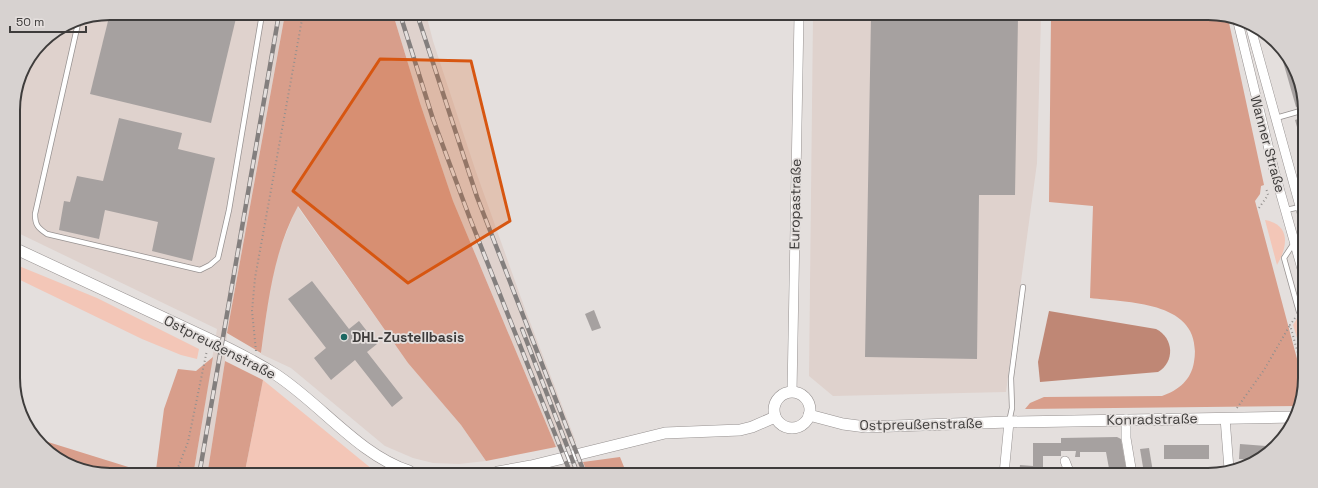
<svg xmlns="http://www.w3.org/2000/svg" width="1318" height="488" font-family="'Space Grotesk',sans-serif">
  <rect width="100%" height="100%" fill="#e4dfdd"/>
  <!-- built -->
  <g fill="#dfd2cd">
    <path d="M110,13l175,1 -58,319 -2,28 -17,109h-14l23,-141 -203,-98 -1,-128 10,-36 23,-30 27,-17z"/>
    <path d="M393,14h33l7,27 42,128 50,140 51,133 -20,5 -103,-246 -33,-98z"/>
    <path d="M813,16l228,1 -4,146 -31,229 -173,4 -24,-20z"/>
    <path d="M297,206l111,157 53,62 25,36 -27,3 -26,-1 -20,-5 -28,-12 -94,-78 -30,-14 8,-60 8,-38z"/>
    <path d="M583,462l4,10h-22l-2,-5z"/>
  </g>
  <!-- green -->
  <g fill="#f3c6b7">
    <path d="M1265,220c27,5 22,28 12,45z"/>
    <path d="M14,264l83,34 102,51 -2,10 -16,-4 -39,-16 -128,-62z"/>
    <path d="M1298,317l3,2v32l-8,-26z"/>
    <path d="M263,380l109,89 5,2h-132z"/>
    <path d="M563,467l2,5h-24z"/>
  </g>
  <!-- forest -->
  <g fill="#d89e8b">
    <path d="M285,14h108l27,89 33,98 103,246 -70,14 -25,-36 -53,-62 -110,-157c-25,46 -30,97 -37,147l-34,-20z"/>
    <path d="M1051,17l177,1 36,167 -3,1 -1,8 -5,7 45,169v36l-275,3 5,-6 14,-6 118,-1c17,-6 29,-16 32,-34 10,-61 -63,-59 -104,-64l3,-92 -44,-4z"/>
    <path d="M213,357l-19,113h-38l8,-61 14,-40 18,2z"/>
    <path d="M225,361l38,19 -18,91 -37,-1z"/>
    <path d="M33,434l15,8 90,28h-59l-42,-28z"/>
    <path d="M620,457l6,15h-39l-4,-10z"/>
  </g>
  <!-- water -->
  <path fill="#bf8775" d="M1049,311l107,18c18,9 19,33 2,43l-118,10 -2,-20z"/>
  <!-- building -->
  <g fill="#a6a1a0">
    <path d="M110,13l127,1 -26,109 -121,-29z"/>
    <path d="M871,16l147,1 -3,178h-36l-2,164 -112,-2z"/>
    <path d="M1278,44l3,2 23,51v8l-8,2z"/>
    <path d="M1304,117l-1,31 -8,-28z"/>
    <path d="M119,118l63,15 -4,16 37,9 -23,103 -40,-10 6,-29 -53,-12 -6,29 -40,-9 5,-29 6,1 7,-26 26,5z"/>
    <path d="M312,281l37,48 10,-8 18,23 -10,8 36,46 -11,9 -37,-47 -24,20 -17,-22 12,-10 -38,-49z"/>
    <path d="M594,310l7,18 -9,3 -7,-17z"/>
    <path d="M1117,437l4,2 6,35h-17l-4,-22h-26v5h-5l1,-6h-15v5h-18v11h3v3l-13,1v3h-14l1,-9 13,1v-23h28v-5z"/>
    <path d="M1240,444l26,2h8l-7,9 -13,5 -15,-1z"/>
    <rect x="1164" y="445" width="45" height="14"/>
    <path d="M1149,448l4,24 -9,1 -4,-24z"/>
  </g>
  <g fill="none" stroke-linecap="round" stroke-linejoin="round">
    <!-- service casing -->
    <g stroke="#979291" stroke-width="6">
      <g id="service">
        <path d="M79,19l-44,195c0,11 3,14 12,20l153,36 10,-5 8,-7 11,-48 33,-196"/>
        <path d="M1276,118l28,-8"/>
        <path d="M1286,210l14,-3"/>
        <path d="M1294,243l-10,15 15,54 2,1"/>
        <path d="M1009,422l3,-14 -1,-30 12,-91"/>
      </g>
    </g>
    <!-- minor casing -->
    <g stroke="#979291" stroke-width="10">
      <g id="minor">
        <path d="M1237,18l37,152 28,99"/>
        <path d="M1250,25l53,192"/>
        <path d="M792,392l7,-376"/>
        <path d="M1225,418l4,51"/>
        <path d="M1126,419v19l6,36"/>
        <path d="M1065,461l5,13"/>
        <path d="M1004,474l5,-52"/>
      </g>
    </g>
    <!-- tertiary casing -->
    <g stroke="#979291" stroke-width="12">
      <g id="tertiary">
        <path d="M14,248c49,23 99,46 148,69 38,18 78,35 113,57 45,29 84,81 134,97"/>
        <circle cx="792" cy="410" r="18"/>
        <path d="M809,415l34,9 23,3 143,-5 285,-5"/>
        <path d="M498,472l33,-6 134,-33 75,-3 12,-3 23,-10"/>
      </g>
    </g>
    <!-- path -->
    <g stroke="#93908e" stroke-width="2" stroke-dasharray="1 3" stroke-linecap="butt">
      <path d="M1259,208l9,-13 -2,-7"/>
      <path d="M1295,318l-5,7 11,39"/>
      <path d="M256,351l-4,-40 3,-33 48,-264"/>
      <path d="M1237,408l27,-38 26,-45"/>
      <path d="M177,470l11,-28 19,-92"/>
    </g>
    <!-- service -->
    <use href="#service" stroke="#fff" stroke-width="4.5"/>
    <!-- minor -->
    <use href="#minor" stroke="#fff" stroke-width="9"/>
    <!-- tertiary -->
    <use href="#tertiary" stroke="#fff" stroke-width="11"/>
    <!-- rail casing -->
    <g stroke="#837f7e" stroke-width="4.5">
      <g id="rail">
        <path d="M400,14l33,105 36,97 101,256"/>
        <path d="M417,14l60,183 107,275"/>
        <path d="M522,329l55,143"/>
        <path d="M200,470l79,-456"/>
      </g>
    </g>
    <!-- rail -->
    <use href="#rail" stroke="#e4dfdd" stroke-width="3" stroke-dasharray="9" stroke-linecap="butt"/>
  </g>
  <!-- marked area -->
  <path fill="#d75611" fill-opacity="0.2" stroke="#d75611" stroke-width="3" stroke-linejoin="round" d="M380,59l91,2 39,160 -102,62 -115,-92z"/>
  <!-- markers -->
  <circle fill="#1b6762" stroke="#e4dfdd" stroke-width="1.5" cx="344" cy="337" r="4"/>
  <g text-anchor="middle" stroke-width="3.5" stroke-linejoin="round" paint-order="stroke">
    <!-- street labels -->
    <g font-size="14" fill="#3e3c3b" stroke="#e4dfdd">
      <text transform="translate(1268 144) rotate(75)" y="5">Wanner Straße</text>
      <text transform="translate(795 204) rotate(-89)" y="5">Europastraße</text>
      <text transform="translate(220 347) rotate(27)" y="5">Ostpreußenstraße</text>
      <text transform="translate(1152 419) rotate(-1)" y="5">Konradstraße</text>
      <text transform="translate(921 424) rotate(-1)" y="5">Ostpreußenstraße</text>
    </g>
    <!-- poi labels -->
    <g font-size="14" font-weight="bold" fill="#3e3c3b" stroke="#e4dfdd" text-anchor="start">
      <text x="352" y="342">DHL-Zustellbasis</text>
    </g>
  </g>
  <!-- crop -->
  <path d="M0 0H1318V488H0ZM110 20H1208A90 90 0 0 1 1298 110V378A90 90 0 0 1 1208 468H110A90 90 0 0 1 20 378V110A90 90 0 0 1 110 20Z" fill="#d7d2d0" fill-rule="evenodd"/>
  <path fill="none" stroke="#3e3c3b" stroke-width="2" d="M110 20H1208A90 90 0 0 1 1298 110V378A90 90 0 0 1 1208 468H110A90 90 0 0 1 20 378V110A90 90 0 0 1 110 20Z"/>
  <!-- scale -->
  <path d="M10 26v6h76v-6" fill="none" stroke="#3e3c3b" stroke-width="2"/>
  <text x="16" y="26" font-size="12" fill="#3e3c3b" stroke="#e4dfdd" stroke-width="3" paint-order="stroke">50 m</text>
</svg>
